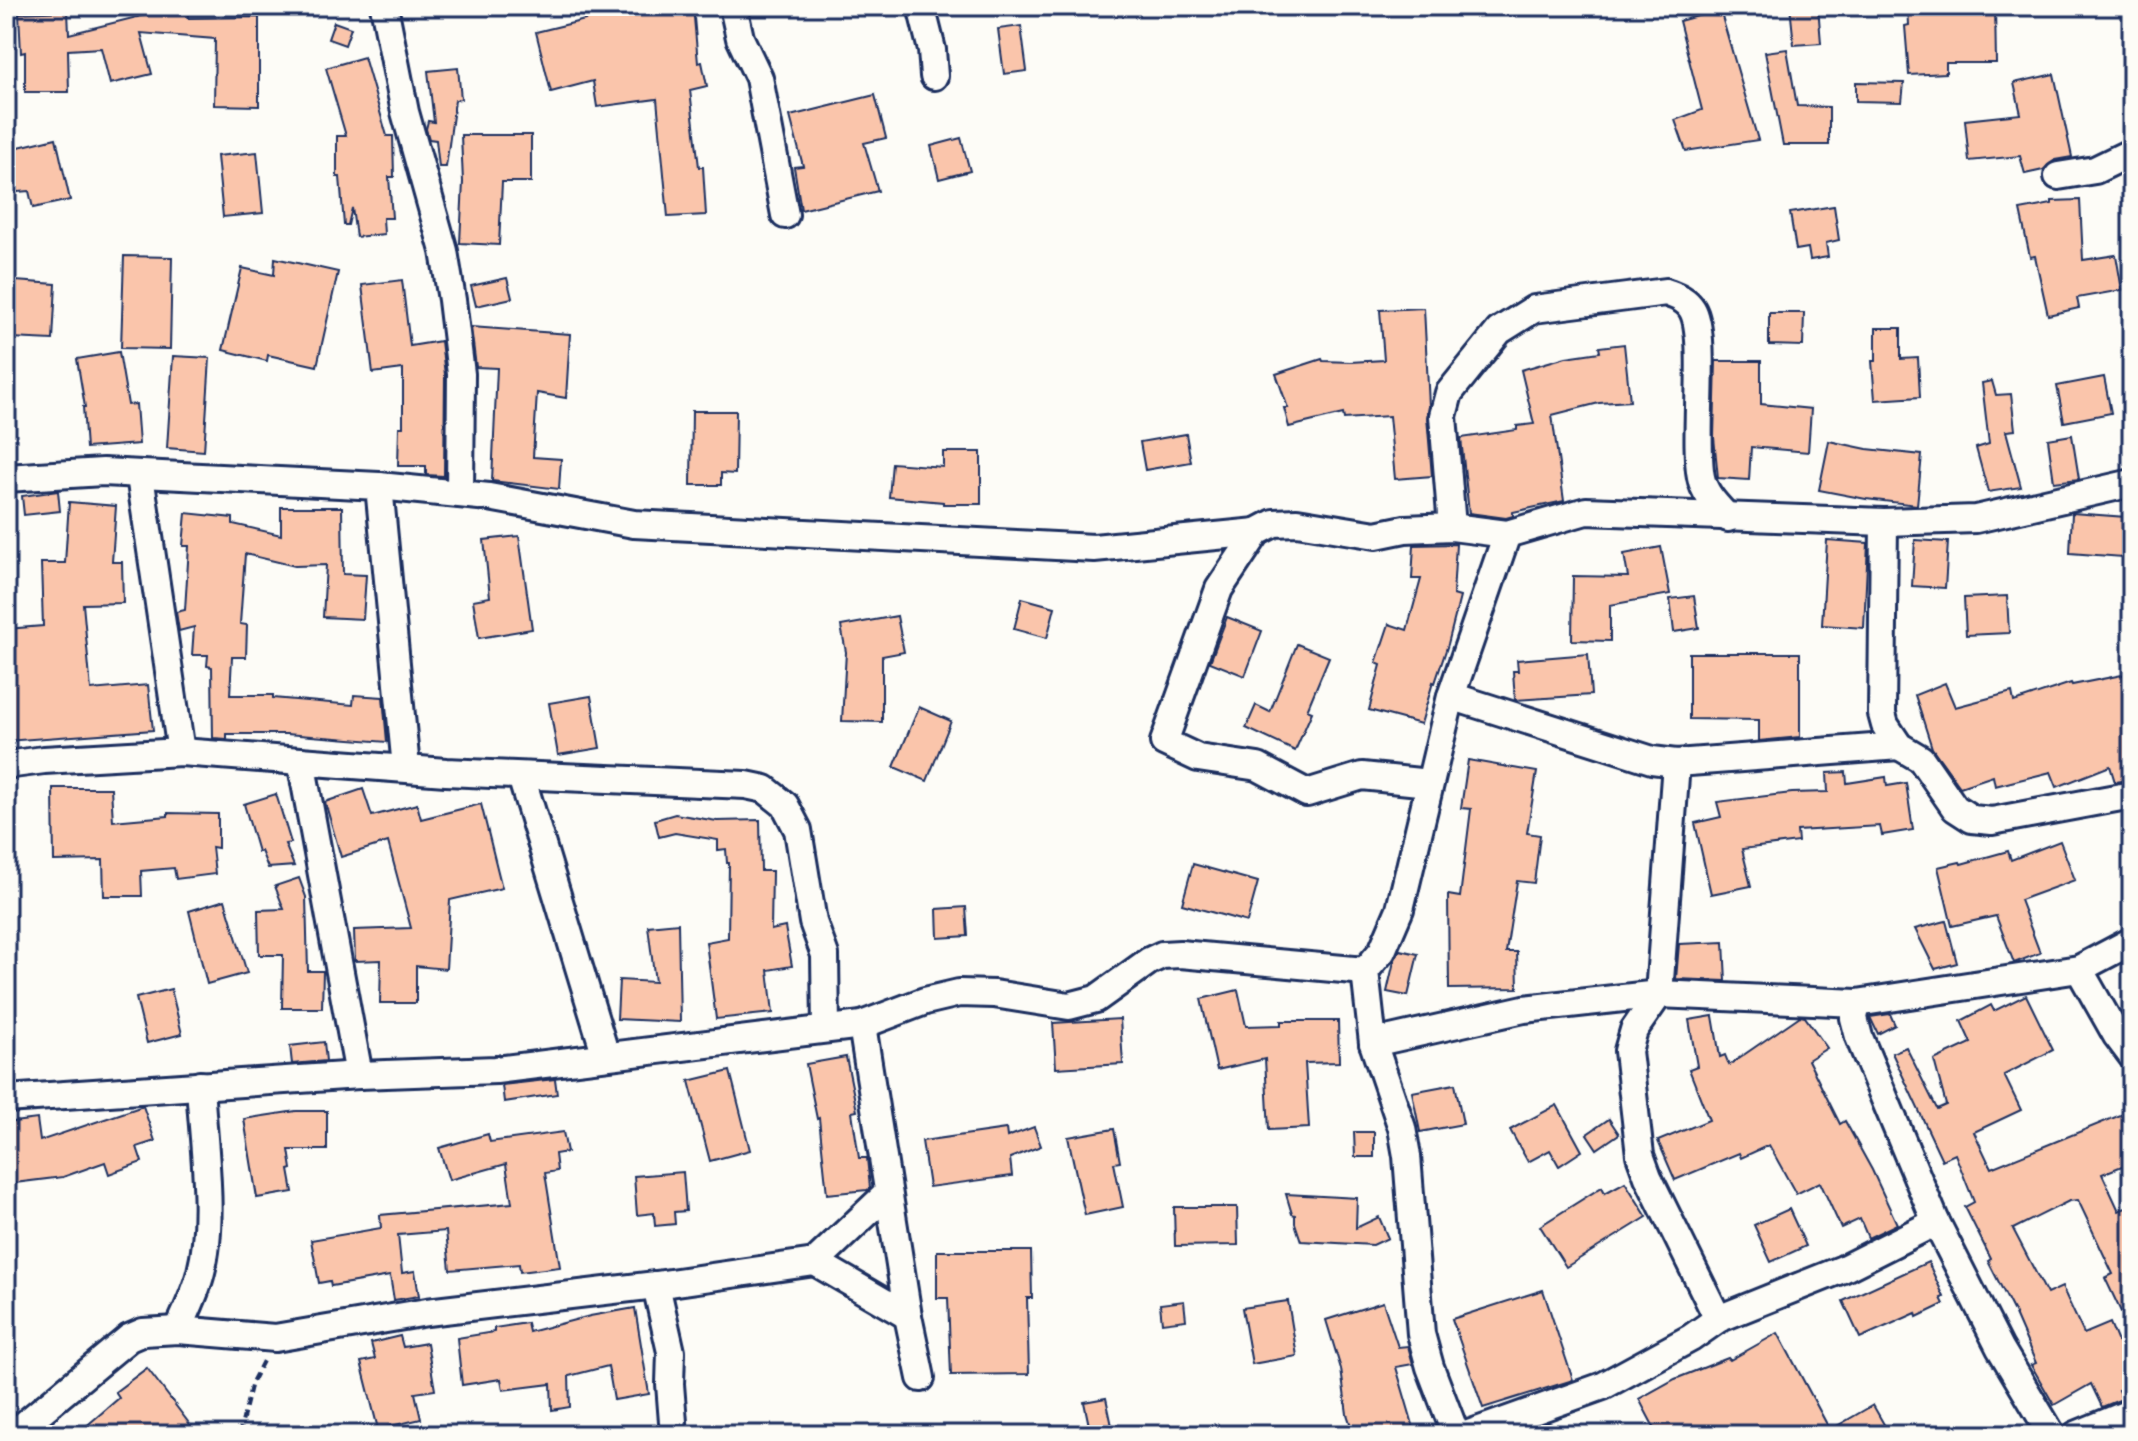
<svg xmlns="http://www.w3.org/2000/svg" width="2138" height="1441" font-family="'Indie Flower',sans-serif">
  <rect width="100%" height="100%" fill="#fdfcf7"/>
  <filter id="ink" filterUnits="userSpaceOnUse"><feTurbulence type="fractalNoise" baseFrequency=".0125" numOctaves="2"/><feDisplacementMap in="SourceGraphic" scale="16" xChannelSelector="R" yChannelSelector="G"/><feConvolveMatrix kernelMatrix="1 2 1 2 8 2 1 2 1" color-interpolation-filters="sRGB"/></filter>
  <g filter="url(#ink)">
    <!-- building -->
    <g fill="#fac5ab" stroke="#1b2f5e" stroke-width="2">
      <path d="M650,6h43l5,57 4,-1 5,24 -17,4 9,77h4l3,48 -38,2 -11,-118 -60,8 -4,-26 -42,11 -15,-60 49,-12 -1,-2 66,-9z"/>
      <path d="M1790,6h28l3,37 -27,2z"/>
      <path d="M1908,6h87l1,57h-50v10l-37,2 -4,-49 4,-1z"/>
      <path d="M1720,10l38,130 -72,11 -11,-31 27,-10 -23,-89z"/>
      <path d="M68,11l1,23 80,-20v-3l39,3v4l71,-1v89l-45,-1 1,-66 -74,-6 11,41 -42,10 -9,-36 -33,2 1,42h-44v-40l-4,1 -2,-40z"/>
      <path d="M334,22l17,6 -6,17 -17,-6z"/>
      <path d="M1021,26l6,45 -23,3 -6,-45z"/>
      <path d="M1787,49l10,57 32,1v38h-46l-18,-93z"/>
      <path d="M364,57l23,79h6l1,41h-5l3,41h-9l1,16 -28,3 -4,-29 -4,17h-4l-4,-48h-3v-41h9l-20,-68z"/>
      <path d="M458,68l3,31 -6,1 -9,67h-7l-3,-27 -7,-1 -3,-10 2,-8 6,1 -6,-51z"/>
      <path d="M2054,74l18,83 -17,3 -12,10 -18,4 -5,-18 -51,5 -4,-41 56,-6 -7,-31z"/>
      <path d="M1856,82l48,1 -2,19 -46,-1z"/>
      <path d="M875,95l11,43 -22,5 14,48 -77,19 -7,-43 9,-1 -13,-50z"/>
      <path d="M461,135h70v47h-29l-3,63 -39,-2 3,-61z"/>
      <path d="M56,138l14,62 -37,8 -4,-17 -23,2v-43z"/>
      <path d="M961,138l9,33 -31,8 -8,-33z"/>
      <path d="M257,152l6,61 -40,4 -6,-61z"/>
      <path d="M2080,200l3,60 33,-5 6,35 -45,8 2,10 -31,7 -13,-59 -5,1 -10,-47 32,-6v-3z"/>
      <path d="M1834,206l5,34 -13,3 2,14 -18,3 -2,-12 -12,2 -6,-37z"/>
      <path d="M124,256l48,1 -2,92 -49,-1z"/>
      <path d="M275,258l63,14 -21,94 -49,-11 -1,6 -44,-11 19,-82 32,7z"/>
      <path d="M507,278l5,20 -36,8 -5,-20z"/>
      <path d="M402,280l8,66 31,-5 4,34 -1,101 -18,-1v-9h-28l1,-39h4v-58l-30,4 -11,-88z"/>
      <path d="M15,281l41,3 -3,56 -42,-2z"/>
      <path d="M1424,308l5,98 -2,11 5,59 -37,3 -6,-63 -45,3 -1,-5 -54,13 -5,-19h4l-12,-34 46,-15 1,2 27,1 34,-2 -4,-50z"/>
      <path d="M1769,313h35l-1,33 -34,-1z"/>
      <path d="M471,327l99,7 -4,64 -29,-5 -4,64 28,2 -2,30 -67,-8 5,-113 -21,-1z"/>
      <path d="M1876,328h25v31l17,-1 2,39 -45,3 -3,-39h4z"/>
      <path d="M1624,344l6,57 -31,2 -47,12 12,86 -51,11v4l-7,2 -37,-5 -8,-75 56,-8v-4l17,-2 -13,-54 45,-13 34,-5 -1,-5z"/>
      <path d="M119,352l9,53 8,-1 3,40 -53,4 -3,-41h2l-8,-48z"/>
      <path d="M173,356l37,2 -6,93 -37,-3z"/>
      <path d="M1716,361h45v43l50,5 -3,43 -57,-5 -2,33 -31,-2 -4,-41z"/>
      <path d="M2104,377l7,36 -47,9 -7,-36z"/>
      <path d="M1992,381l4,14 15,-1 4,36 -9,1 15,56 -33,5 -12,-44 13,-4 -7,-61z"/>
      <path d="M692,411h44l-1,63 -14,-1v12h-30z"/>
      <path d="M1186,434l5,28 -46,8 -5,-28z"/>
      <path d="M2072,435l7,44 -25,3 -6,-43z"/>
      <path d="M1829,441l38,8 55,6 -5,50 -51,-6 -47,-9z"/>
      <path d="M943,452h38v52h-38v-2l-54,-5 3,-34 51,4z"/>
      <path d="M58,491l2,20 -36,4 -2,-19z"/>
      <path d="M69,502l47,4 -4,56h10l1,41 -40,1 8,86 57,-5 5,45 -147,11v-112l37,-3 -2,-63h24z"/>
      <path d="M281,507h61l1,67 23,1 -3,44 -40,-2 3,-52 -31,1 -50,-12 -5,70 7,1 -1,32h-14l-2,38h43v3l80,7 1,-10 29,2 4,45 -101,-8h-59v5l-14,-1 -1,-71 -5,-1 1,-11h-16l2,-28 -15,4 -3,-19 9,-2 4,-64h-6l3,-33 47,5v6l48,11z"/>
      <path d="M2072,513l54,4 -3,40 -53,-4z"/>
      <path d="M519,536l13,93 -53,9 -6,-38 17,-3 -6,-57z"/>
      <path d="M1827,540l41,3 -4,85 -42,-3z"/>
      <path d="M1915,540l33,2 -3,46 -33,-2z"/>
      <path d="M1456,544l-3,51 7,2 -12,47 -13,39 -2,-1 -12,42 -52,-14 12,-45 -5,-2 13,-39 18,6 14,-51h-9l2,-34z"/>
      <path d="M1661,547l9,47 -60,11v36l-38,-1 1,-64 55,1 -4,-23z"/>
      <path d="M1694,596l5,32 -25,4 -4,-33z"/>
      <path d="M2007,596l2,37 -43,2 -2,-37z"/>
      <path d="M1022,598l33,9 -8,31 -33,-9z"/>
      <path d="M897,616l7,36 -22,4v66l-40,-1 4,-69 -5,-26z"/>
      <path d="M1227,617l35,14 -17,45 -35,-14z"/>
      <path d="M1297,644l32,13 -22,53 5,2 -17,39 -49,-23 10,-23 14,7z"/>
      <path d="M1689,653h111v84l-41,4v-21l-70,-1z"/>
      <path d="M1588,654l3,41 -76,5 -2,-29h5l-1,-11z"/>
      <path d="M2132,673v106l-17,3 -5,-16 -53,21 -6,-15 -56,14 -2,-10 -33,11 -28,-39 -17,-53 30,-12 10,24 57,-15 2,10 57,-19 1,2z"/>
      <path d="M591,696l9,52 -42,7 -9,-52z"/>
      <path d="M919,707l32,14 -24,60 -33,-14z"/>
      <path d="M1468,760l69,12 -10,61 13,2 -6,48 -17,-2 -11,71h11l1,36 -69,1 -1,-94 12,2 11,-88 -10,-1z"/>
      <path d="M1846,772l1,11 39,-6 1,9 19,-3 7,47 -31,5 -2,-9 -83,5 1,11 -56,7 9,37 -40,8 -16,-71 26,-6 -4,-15 75,-9 36,-1 -1,-19z"/>
      <path d="M53,788h58l2,33 55,-5v-3l50,1v34l-6,-1 3,27 -39,5 -2,-11 -33,3 1,25h-38l-1,-36 -49,1z"/>
      <path d="M363,789l9,27 45,-12 4,15 60,-15 21,84 -52,12 -4,69 -30,-3v37h-36l1,-43 -26,1 -1,-31 57,-2 -23,-86 -47,15 -16,-55z"/>
      <path d="M276,794l15,49 -6,1 9,22 -26,2 -7,-17 -3,1 -14,-48z"/>
      <path d="M675,814l42,7 43,-1 1,51h11l-1,59 14,-3 7,39 -24,4 5,43 -57,6 -10,-77 22,-4 1,-75h-2l-1,-14 -8,1v-10l-43,-7 -16,4 -4,-17z"/>
      <path d="M2060,841l15,39 -55,20 20,53 -26,10 -18,-47 -44,10 -14,-59 22,-5 1,2 47,-13 3,9z"/>
      <path d="M1193,864l65,18 -11,40 -65,-18z"/>
      <path d="M299,878l7,19 2,74h15l-1,37h-40l1,-53h-24l-1,-45 26,-1 -9,-23z"/>
      <path d="M225,900l22,73 -40,11 -18,-73z"/>
      <path d="M966,907l2,29 -30,2 -1,-29z"/>
      <path d="M1946,921l11,42 -22,6 -20,-40z"/>
      <path d="M678,923l2,99 -63,-3 2,-39 36,2 -7,-56z"/>
      <path d="M1724,942l2,39 -50,-2 3,-35z"/>
      <path d="M1400,950l18,4 -10,42 -21,-4 7,-31z"/>
      <path d="M171,989l11,45 -35,9 -11,-45z"/>
      <path d="M1238,990l8,36 35,-1v-4h57l1,41 -34,1 4,65 -40,2 -4,-71 -48,11 -16,-71z"/>
      <path d="M2026,995l27,55 -49,25 17,35 -47,22 17,36 132,-54 3,7 6,-4v45l-30,12 17,37 13,-6v130l-27,-57 8,-4 -35,-74 -9,1 -56,28 34,65 15,-7 22,47 26,-11 22,53v8l-14,6 4,9 -20,8 -11,-23 -37,21 -23,-40 5,-2 -23,-53 -25,-49 3,-2 -26,-52 9,-5 -19,-48 -13,6 -50,-107 14,-6 31,62 9,-4 -12,-45 37,-17 -10,-22 30,-16 3,6z"/>
      <path d="M1890,1014l5,11 -17,9 -8,-17z"/>
      <path d="M1713,1016l7,41 5,-2 4,10 71,-49 5,1 22,31 -19,12 32,64 5,-3 27,49 25,54 -29,14 -8,-19 -19,9 -21,-46 -24,12 -27,-49 -28,13 -2,-5 -64,27 -17,-39 51,-21 -20,-51 8,-3 -8,-46z"/>
      <path d="M1120,1019l3,45 -67,4 -3,-45z"/>
      <path d="M324,1042l2,19 -34,3 -2,-18z"/>
      <path d="M846,1057l11,54 -5,1 7,46h8l3,30 -3,2 -40,4 -8,-76 -2,1 -11,-55z"/>
      <path d="M730,1071l20,79 -40,11 -21,-80z"/>
      <path d="M555,1079l2,15 -53,8 -2,-17z"/>
      <path d="M1455,1084l8,40 -43,8 -8,-40z"/>
      <path d="M1557,1105l25,46 -23,15 -9,-16 -22,12 -18,-32z"/>
      <path d="M143,1106l12,35 -18,6 5,15 -33,12 -4,-12 -42,15 -57,7v-61l31,-4 3,22z"/>
      <path d="M296,1111h31v39h-38l3,19 -3,1 4,22 -36,6 -13,-79z"/>
      <path d="M1609,1119l10,15 -22,15 -10,-15z"/>
      <path d="M1034,1127l7,19 -31,12 2,18 -83,11 -7,-46 84,-12 1,8z"/>
      <path d="M1114,1129l6,33 -6,1 9,44 -38,8 -17,-78z"/>
      <path d="M563,1132l4,20 -12,2 2,17 -12,2 15,94 -40,5 -1,-8 -69,6 -4,-39 -48,4 4,38 13,-2 4,25 -25,4 -4,-24 -59,10 -1,-5 -11,2 -8,-43 70,-12 -1,-13 132,-12 -6,-39 -57,16 -10,-32 49,-14 2,8z"/>
      <path d="M1354,1132h20v25h-19z"/>
      <path d="M683,1172l3,39 -12,1 1,12 -20,2 -1,-13 -17,2 -3,-39z"/>
      <path d="M1625,1182l22,35 -81,50 -26,-41 62,-39 3,6z"/>
      <path d="M1286,1194l71,4 -1,30 23,-11 9,21 -15,7 -72,-4 -6,-18v-8l-3,-1z"/>
      <path d="M1174,1207h63l1,38 -63,1z"/>
      <path d="M1789,1209l17,37 -35,16 -17,-37z"/>
      <path d="M937,1251h94l1,47h-5l2,76 -78,1 -3,-77h-11z"/>
      <path d="M1928,1262l16,35 -3,1 3,6 -27,13 -1,-4 -56,25 -17,-37z"/>
      <path d="M1543,1290l30,90 -90,28 -31,-89z"/>
      <path d="M1184,1301l2,19 -24,3 -2,-19z"/>
      <path d="M1288,1301l9,55 -45,8 -10,-56z"/>
      <path d="M1383,1302l15,45 10,-1 5,18 -17,3 20,68h-62l-7,-21 -6,-45 -15,-49z"/>
      <path d="M635,1308l14,86 -35,6 -6,-34 -39,10 1,31 -18,3 -1,-26 -48,6 -2,-11 -39,6 -5,-47 37,-6v-4l33,-5 2,9 61,-16z"/>
      <path d="M1778,1333l52,97 43,-25 17,30h-232l-19,-36 36,-20 53,-21 2,2z"/>
      <path d="M400,1336l3,11 24,-4 8,47 -20,3 6,26 -43,10 -17,-67 14,-3 -4,-16z"/>
      <path d="M147,1368l51,67h-122l43,-37 -4,-6z"/>
      <path d="M1106,1398l8,37h-23l-7,-33z"/>
    </g>
    <g fill="none" stroke-linecap="round" stroke-linejoin="round">
      <!-- minor casing -->
      <g stroke="#1b2f5e" stroke-width="32">
        <g id="minor">
          <path d="M384,6l21,106 39,139 8,49 9,74 -1,120"/>
          <path d="M733,6l7,32 19,40 26,137"/>
          <path d="M921,6l11,44 2,26"/>
          <path d="M2058,176l37,-6 37,-18"/>
          <path d="M140,476l41,276"/>
          <path d="M6,478l97,-6 276,14 110,11 145,27 460,24 163,-16"/>
          <path d="M379,486l27,282"/>
          <path d="M1884,522l-2,192 3,11 14,21 22,13 34,49 17,11 20,2 140,-26"/>
          <path d="M1452,527l-9,-111 6,-23 50,-62 35,-22 132,-17c10,4 20,7 26,17 16,26 1,128 9,168 3,17 16,29 27,41"/>
          <path d="M1451,696l201,64 24,3 223,-17"/>
          <path d="M301,761l58,314"/>
          <path d="M1676,763l-17,231 -25,36 -6,21 12,104 8,22 70,142"/>
          <path d="M6,765l38,-5 137,-8 265,20 300,13 19,4 20,16 13,25 15,92 12,33 1,74"/>
          <path d="M521,776l85,280"/>
          <path d="M1429,783l-67,-7 -55,17 -49,-26 -60,-9 -34,-16 55,-153 38,-57 17,-9 23,-1 79,13 29,-6 47,-2 55,7 79,-23 298,11 92,-3 156,-36"/>
          <path d="M2079,969l38,67 15,20"/>
          <path d="M1857,1003l-3,15 5,19 77,185 64,126 52,87"/>
          <path d="M862,1025l46,291 13,62"/>
          <path d="M1373,1043l151,-34 135,-15 198,9 222,-34 53,-28"/>
          <path d="M6,1099l353,-24 137,-5 366,-45 63,-24 34,-8 35,1 75,12 27,-7 53,-38 13,-6 18,-1 185,17"/>
          <path d="M815,1262l93,54"/>
          <path d="M656,1285l15,67 -1,32 4,51"/>
          <path d="M178,1330c8,-18 18,-37 23,-58 14,-54 2,-130 -1,-187"/>
          <path d="M12,1435l117,-97 14,-6 35,-2 97,8 152,-26 229,-27 159,-23 73,-69"/>
          <path d="M1456,1435l-26,-68 -9,-33 -14,-178 -5,-28 -29,-85 -8,-72 17,-20 18,-42 51,-213 56,-162"/>
          <path d="M1466,1435l137,-49 88,-48 27,-19 125,-50 93,-47"/>
          <path d="M2076,1435l56,-23"/>
        </g>
      </g>
      <!-- path -->
      <path stroke="#1b2f5e" stroke-width="4" stroke-dasharray="8 6" stroke-linecap="butt" d="M239,1435l13,-53 11,-21"/>
      <!-- minor -->
      <use href="#minor" stroke="#fdfcf7" stroke-width="26"/>
    </g>
  </g>
  <!-- margin -->
  <rect width="2138" height="1441" fill="none" stroke="#fdfcf7" stroke-width="32"/>
  <rect x="16" y="16" width="2106" height="1409" fill="none" stroke="#1b2f5e" stroke-width="3" filter="url(#ink)"/>
</svg>
